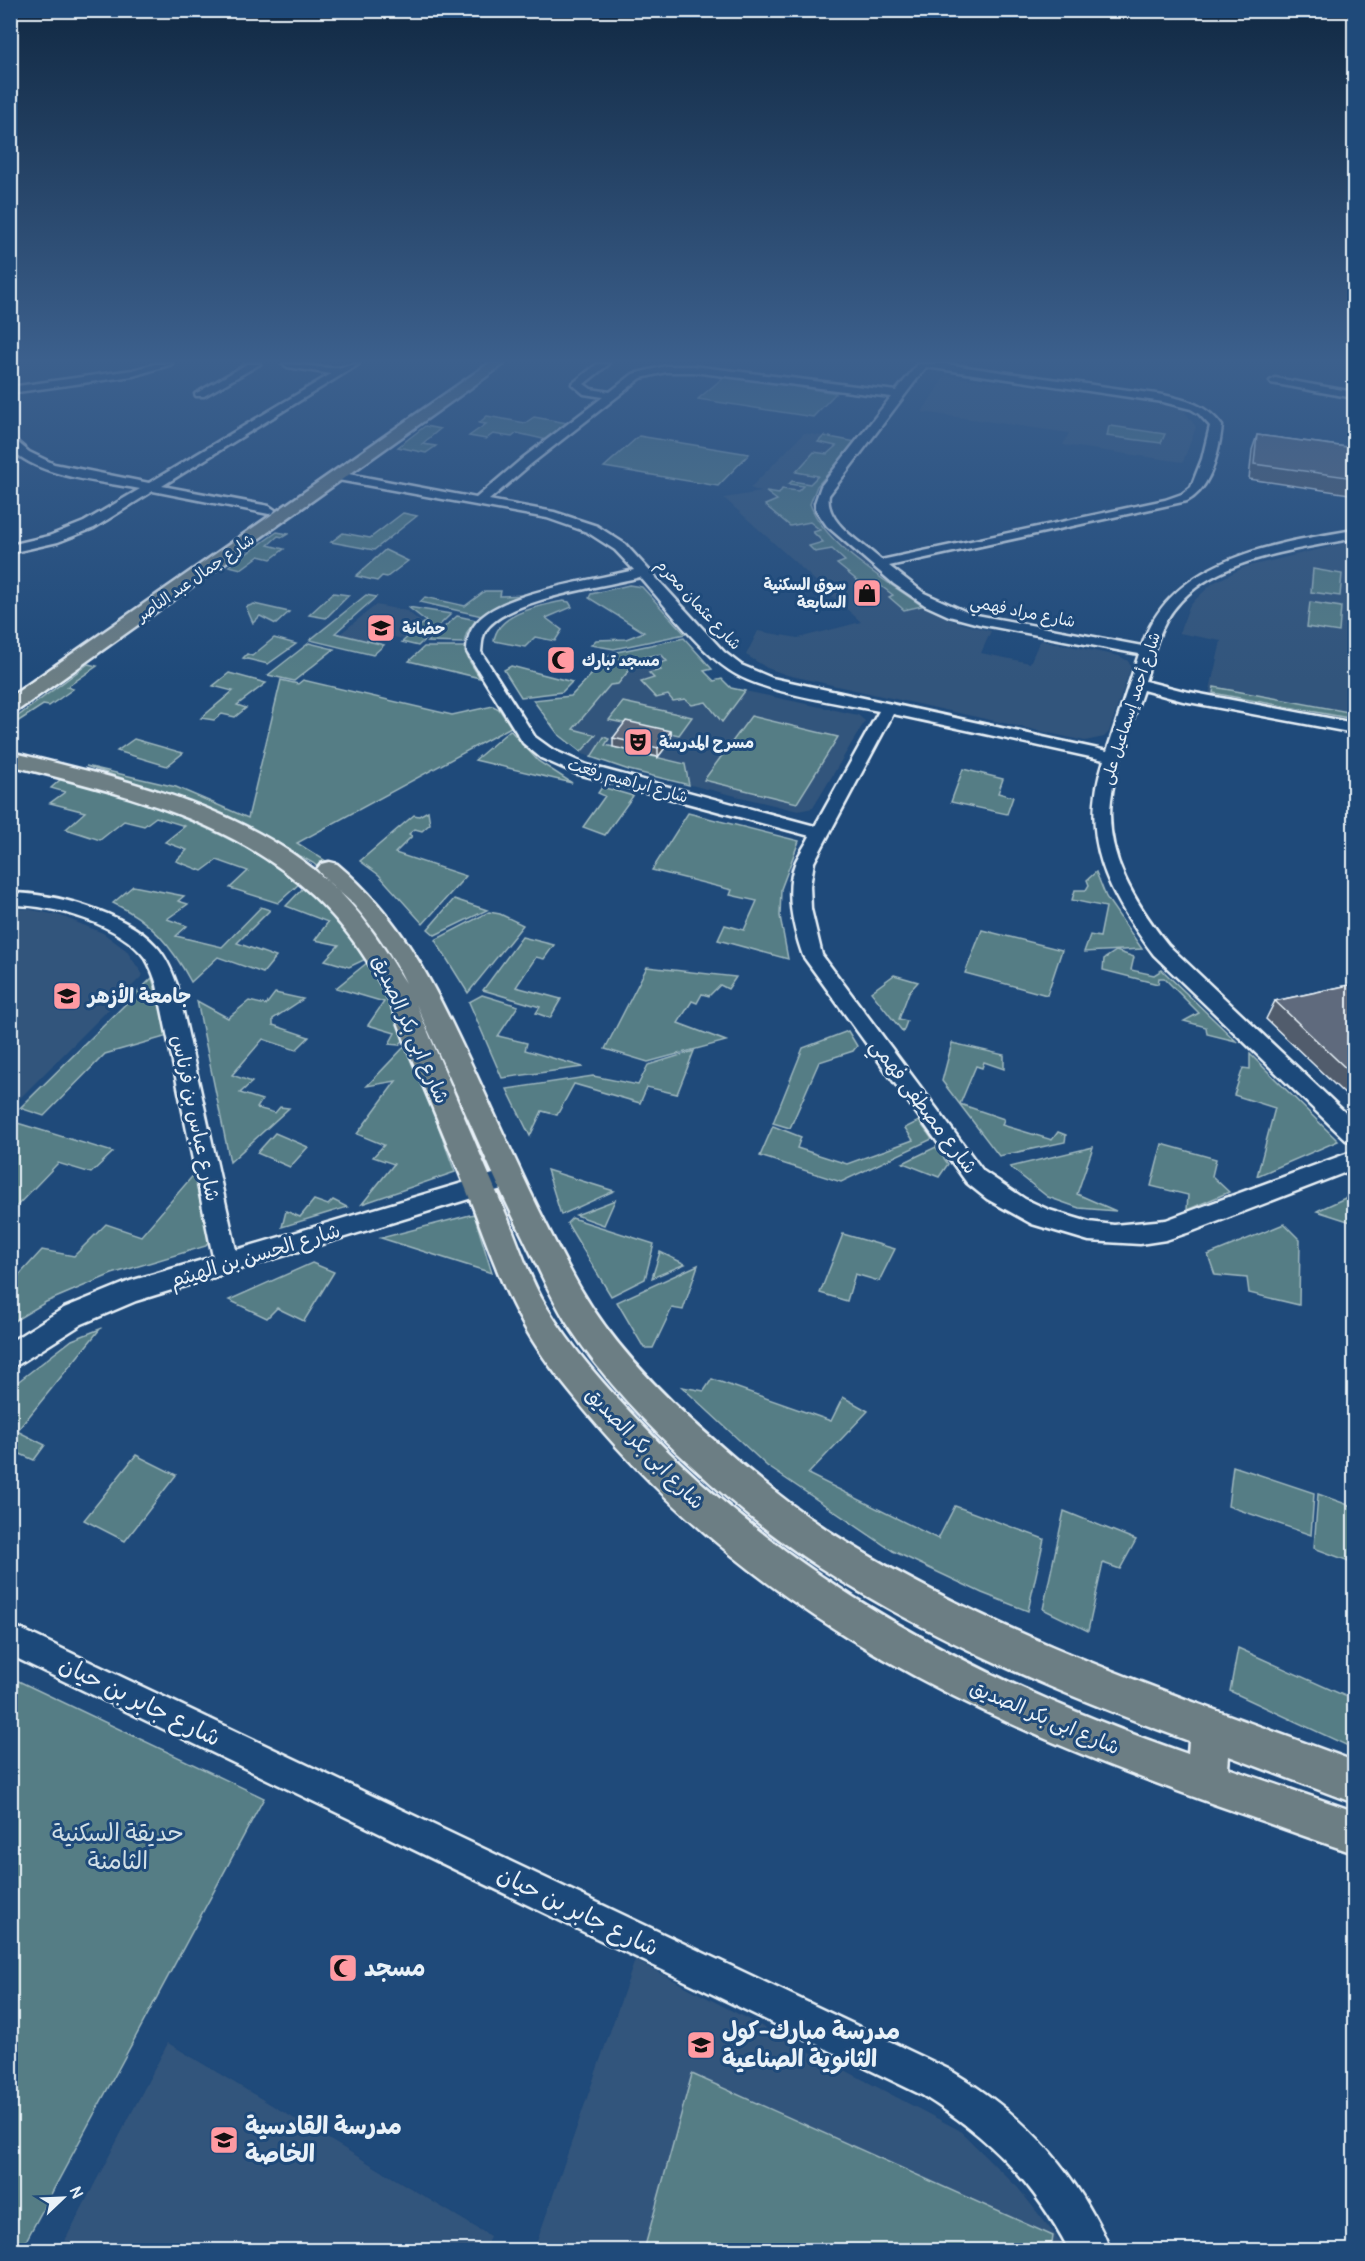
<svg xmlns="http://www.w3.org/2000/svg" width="1365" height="2261" font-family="Pangolin,'Playpen Sans Arabic',sans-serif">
  <rect width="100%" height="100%" fill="#1f4a7a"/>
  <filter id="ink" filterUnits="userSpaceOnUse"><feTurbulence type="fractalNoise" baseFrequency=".0167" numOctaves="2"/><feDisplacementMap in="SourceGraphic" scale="12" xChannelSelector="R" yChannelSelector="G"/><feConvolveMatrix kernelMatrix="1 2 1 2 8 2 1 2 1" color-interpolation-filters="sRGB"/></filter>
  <g filter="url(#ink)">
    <!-- built -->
    <g fill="#32547b">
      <path d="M945,376l212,25 27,9 12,17 -13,35 -120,-17 6,-12 -147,-21z"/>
      <path d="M804,433l54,9 -41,46 -5,14 11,25 61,51 42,29 30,15 35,9 -10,22 49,10 10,-23 79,16 9,5 3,6 -22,65 -5,5 -19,4 -298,-66 -20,-7 -21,-13 12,-24 40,7 63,-16 -137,-124 37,-6 -11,-4z"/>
      <path d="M1354,541v180l-145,-27 12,-53 -42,-8 10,-26 7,-8 17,-16 32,-16z"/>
      <path d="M376,605l31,6 15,12 -19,16 -13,-3 -6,5 -7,-2 -3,3 -34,-8z"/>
      <path d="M684,638l28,31 -8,2 10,10 8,-2 9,9 127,27 7,6 -52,87 -15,3 -169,-41 -30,-10 -16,-6 -23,-18 -27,-36 38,-4 41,-43z"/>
      <path d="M11,909h17l33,7 42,17 23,17 17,25 -132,132z"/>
      <path d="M635,1960l324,170 59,58 49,62h-533z"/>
      <path d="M168,2043l322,193 -5,14h-425z"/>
    </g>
    <!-- green -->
    <g fill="#547d85" stroke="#9eb7be" stroke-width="1.5">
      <path d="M725,376l111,17 -23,24 -115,-18z"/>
      <path d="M487,416l38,7 9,-6 33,6 -20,17 -30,-7 -5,4 -19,-3 -7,5 -17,-3 17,-12 -7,-1z"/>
      <path d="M425,426l15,3 -18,15 14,2 -10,7 -28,-6z"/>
      <path d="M1109,426h2l54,8 -4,9 -54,-7z"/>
      <path d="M639,436l110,18 -31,32 -114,-19z"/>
      <path d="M824,436l32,6 -39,44 -7,18c15,42 77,77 112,102l-18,4 -15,-13 4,-2 -16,-12 -13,3 -27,-22 8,-3 -13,-12 -17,3 -6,-6 14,-4 -10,-10 7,-2 -10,-8 -20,4 -25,-21 12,-5 -11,-8 13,2 3,-5 16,2 5,-5 -14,-2 3,-3 18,3 8,-8 -22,-4 18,-20 13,2 9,-8 -18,-4z"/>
      <path d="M403,513l14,3 -43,34 -43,-8 12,-9 27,5z"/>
      <path d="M277,532l11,2 -5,3 -5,-1 -10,9 16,4 -13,10 -12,-3 -18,13 -12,-3z"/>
      <path d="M385,550l23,11 -21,16 -5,-1 -5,5 -21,-5z"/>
      <path d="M1313,569l29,5 -2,22 -29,-4z"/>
      <path d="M629,585l13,2 43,47 -71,15 -23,-4 5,-5 30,-1 18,-7 -55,-34 2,-4z"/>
      <path d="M485,591h16l-1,5 28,-1 -46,21 -62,-14 5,-5 40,9z"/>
      <path d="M333,593l16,2 -23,23 -17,-3z"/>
      <path d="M366,595l10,2 -41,36 49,12 -11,10 -63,-15z"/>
      <path d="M563,601l6,1 3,5 -26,11 16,12 -7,11 -20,-4 -10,10 -31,-6c3,-28 46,-35 69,-40z"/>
      <path d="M1310,602l31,5 -2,25 -32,-5z"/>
      <path d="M254,604l35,8 -13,12 -16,-8 -7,7 -7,-16z"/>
      <path d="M408,607l43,7 -33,32 -16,-4 24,-21z"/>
      <path d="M457,616l19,4 -9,12 -3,11 -37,-1z"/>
      <path d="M274,638l22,6 -28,20 -25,-6 4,-4 5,2z"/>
      <path d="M684,638l28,31 -8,2 10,10 8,-2 9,9 14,3 -23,31 -16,-20 -14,3 -7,-6 -12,2 -5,-6 -12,3 -15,-16 13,-4 -5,-5 12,-3 -5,-6 11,-3 -6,-7 -22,4 -21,26 -8,1 -37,44 23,6 -15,17 -23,-18 -25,-34 38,-4 41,-43z"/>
      <path d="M309,643l25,6 -40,32 -26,-6z"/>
      <path d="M424,647h41l3,12 12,19 -71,-17z"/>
      <path d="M88,664l9,2 -30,21 6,2 -24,17 -6,-1 -26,17v-5z"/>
      <path d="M511,666l61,16 -10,10 -41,5 -17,-27z"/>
      <path d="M229,673l37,10 -29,22 9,3 -11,9 -13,-3 -8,6 -13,-2 32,-27 -20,-5z"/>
      <path d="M281,680l17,4 5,-4 149,35 41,-9 6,3 12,18 -214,116 29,18 23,19 81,134 -68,-109 -49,-42 -69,-39 -45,-20 -113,-38 90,21 72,31z"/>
      <path d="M1214,687l140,26v6l-141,-26z"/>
      <path d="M623,702l69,15 -13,18 -70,-15z"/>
      <path d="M751,716l87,21 -41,66 -93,-23z"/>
      <path d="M510,730l28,31 34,22 -97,-23z"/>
      <path d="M604,737l5,2 -4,6 80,19 4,21 -60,-15 -38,-13z"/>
      <path d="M134,739l49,14 -16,13 -50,-15z"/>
      <path d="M963,769l40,10 -5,14 15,4 -6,17 -56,-12z"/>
      <path d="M61,779c67,17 124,36 185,69 19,11 37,21 54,35l-22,20 -48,-15 18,-17 -31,-11 -15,11 -26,-10 11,-11 -22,-8 20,-16 -29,-9 -12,9 -20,-5 -24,19 -34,-11 19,-17 -35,-9 15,-11 -14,-4z"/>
      <path d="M602,787l31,9 -28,39 -22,-8 22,-31 -7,-3z"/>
      <path d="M428,811l2,13 -8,7 -7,-2 -6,5 3,2 -17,17 71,23 -43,48 -44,-49 -19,-14 54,-46 5,1z"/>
      <path d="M688,813l111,28 -18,48 -1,27 8,43 -70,-19 7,-15 19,5 13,-29 -27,-6 2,-5 -80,-20z"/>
      <path d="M1096,872l10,25 36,52 -58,3 6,-17 10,2 6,-30 -34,-7 3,-10h11l3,-5 -2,-5z"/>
      <path d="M133,886l51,10 -6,5 10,3 -21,15 20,7 -11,10 46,11 39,-40 9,3 -33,33 39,14 -13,16 -45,-16 -27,25c-19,-36 -41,-62 -78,-79z"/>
      <path d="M305,886l22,21 41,51 -19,9 -24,-7 14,-15 -24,-5 13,-18 -42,-16z"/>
      <path d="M454,899l33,11 -52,25 -7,-6z"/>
      <path d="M489,912l11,2 23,11 -55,68 -33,-53z"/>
      <path d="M982,930l80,20 -15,45 -82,-22z"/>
      <path d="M522,937l32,8 -10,14 -8,-2 -20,30 45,12 -11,19 -14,-5 4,-6 -57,-17z"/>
      <path d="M1116,951l18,6 -3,13 23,5 8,-5 74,71 -29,-7 -1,-7 -22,-6 15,-8 -35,-35h-5l-1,6 -55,-14 1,-11z"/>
      <path d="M368,962l24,35 15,39 -8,9 -10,-1 6,-11 -27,-8 16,-23 -48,-14z"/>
      <path d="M647,967l89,10 -8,12 -8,-4 -11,11 -7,-2 -5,9 -5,-2 -14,22 48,18 -78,21 -43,-13z"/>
      <path d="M894,975l24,7 -9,10 -10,27 8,2 -4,11 -32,-40z"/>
      <path d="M152,978l16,58 -63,18 -61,62 -24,-8z"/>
      <path d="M275,993l28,6 -30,20v6l36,12 -13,13 -33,-11 -31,36 20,7 -12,11 22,7 -5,8 18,5 5,-6 9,1 -59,54 -33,-161 31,17 21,-17 17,4z"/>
      <path d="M482,995l36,11 -20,30 29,7 -2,7 58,17 -81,11 -33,-76z"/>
      <path d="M848,1031l9,15 -4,5 -34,11 -29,66 -17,-5 30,-75z"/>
      <path d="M408,1043l47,129 -93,32 32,-40 -21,-7 11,-12 -27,-11 39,-53 -29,5z"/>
      <path d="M952,1043l52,12v14l-20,-7 -2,6 -6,-2 -16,38 44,15 -2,6 50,15 6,-8 8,3 -1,7 -66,14 -57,-75z"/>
      <path d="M694,1051l-17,43 -30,-7 -7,16 -66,-19 -17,31 -15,-4 -12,25 -23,-47 86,-13 45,9 10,-20z"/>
      <path d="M1250,1054l88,87 -81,35 18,-68 -41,-13 9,-27 7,1z"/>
      <path d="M919,1121l13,18 -91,43 -81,-26 13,-30 28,11 -4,11 50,16 66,-24 -8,-12z"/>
      <path d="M14,1122l99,30 -22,21 -33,-10 -46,48 -2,-86z"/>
      <path d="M275,1133l33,14 -18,20 -33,-14z"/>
      <path d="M1162,1144l54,15 -4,17 17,16 -42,18 1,-15 -37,-9z"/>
      <path d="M936,1147l12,17 -9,13 -36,-14z"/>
      <path d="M1093,1147l-16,47 39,17 -37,-3 -31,-11 -38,-30z"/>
      <path d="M547,1170l67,21 -53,24z"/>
      <path d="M196,1172l15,63 -5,11 -94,28 -66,28 -35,21v-39l31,-34 32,6 32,-32 35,12z"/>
      <path d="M1354,1194v29l-37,-12 2,-1z"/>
      <path d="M314,1200l14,5 5,-5 14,7 -65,20 4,-16 14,6z"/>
      <path d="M615,1200l-11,25 -28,-10z"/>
      <path d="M474,1214l18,59 -111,-35z"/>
      <path d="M572,1218l82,26 -9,35 -34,17 -44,-73z"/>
      <path d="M1284,1224l16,16 -1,65 -50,-12 -2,-15 -32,-3 -7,-20z"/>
      <path d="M843,1234l52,15 -16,32 -24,-7 -8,27 -27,-8z"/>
      <path d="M660,1252l25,12 -33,14z"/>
      <path d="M312,1263l22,9 -30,49 -27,-13 -10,10 -38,-18z"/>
      <path d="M698,1265l-15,45 -11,-2 -19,40h-9l-27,-46z"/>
      <path d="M100,1329l-83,102 28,14 -11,15 -23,-10v-63l61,-47z"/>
      <path d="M712,1379l119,42 12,-24 25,14 -60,63 130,65 17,-33 89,33 -16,72 -46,-18 -89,-42 -126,-85 -85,-79 22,4z"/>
      <path d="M136,1455l40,20 -51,66 -41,-21z"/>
      <path d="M1233,1466l81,27 -3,42 -83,-29z"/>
      <path d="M1318,1494l36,13v56l-40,-15z"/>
      <path d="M1064,1511l72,29 -16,29 -17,-6 -15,68 -45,-22z"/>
      <path d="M1238,1648l116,52 -6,46 -118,-55z"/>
      <path d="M10,1677l254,121 -243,452h-11z"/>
      <path d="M692,2074l361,162 -2,14h-407z"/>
    </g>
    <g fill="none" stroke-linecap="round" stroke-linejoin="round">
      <!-- minor casing -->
      <g stroke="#e8f1f8" stroke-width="5">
        <g id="minor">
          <path d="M155,364h17l-39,12 -123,17v-6l123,-17z"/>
          <path d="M247,364h13l-56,32h-8l-1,-2z"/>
          <path d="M283,364c18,0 35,4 53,4 7,0 15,-4 23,-4l-197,122 107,20 6,4 -2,3 -4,1 -116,-23 -59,37 -36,14 -48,11v-8l39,-9 35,-14 56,-33c-39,-8 -101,-11 -130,-41v-12l19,16 25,12 95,19 182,-109 -43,-7z"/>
          <path d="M597,364h12l-25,20 7,5 19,3 23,-18 33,-8h27l203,25 22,-27h27l218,31c24,5 44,10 59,31 -3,25 -11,63 -35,75l-298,65 35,27 47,21 171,32c27,-87 134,-103 212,-116v8c-65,14 -160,21 -192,91 -8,16 -11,35 -17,52l39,10 170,32v10l-171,-32 -40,-11c-12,36 -28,73 -32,110 -7,55 25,104 57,145l186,176v21l-8,-2 -192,-185c-46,-63 -76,-117 -50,-195l-211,-46 -79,148 -4,24 1,23 11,46 161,216 42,28 24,11 40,12 25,3 52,-5 188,-69v18l-161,62 -27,9 -26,4 -51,-3 -57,-17 -45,-25 -20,-16 -164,-227c-10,-29 -19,-65 -7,-95 4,-8 10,-17 14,-25l-235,-63 -34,-15 -18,-15 -56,-91c0,-11 2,-21 10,-30 25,-30 118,-42 157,-52l-19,-20 -28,-18 -40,-14 -209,-38 -6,-4 6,-4 138,26 47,-40 80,-61 -19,-3 -12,-10zM926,367l237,35 28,7 8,5 11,12 -8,33 -11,28 -9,7 -17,6 -284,60c-18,-17 -57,-37 -52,-65zM666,372h27l198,25 -70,89 -6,17 1,7 11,16 67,58 31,21 24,11 30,8 160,30 -32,97 -335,-73 -31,-13 -17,-13 -99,-108 -28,-18 -43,-14 -65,-12 42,-36 110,-86zM640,577c26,29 57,71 89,93 33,23 108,32 150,41l-64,115 -228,-61 -34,-15 -18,-13 -54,-85c1,-10 1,-19 8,-26 26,-28 113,-39 151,-49z"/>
          <path d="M1275,378l79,14v6l-83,-15 -1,-2z"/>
          <path d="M10,893c44,0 115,19 145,52 11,11 17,26 22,40l59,265 274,-81 8,3 4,6 -4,6 -382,117 -54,23 -63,40 -9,3v-25l54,-34 66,-27 83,-24 -56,-272c-3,-9 -6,-18 -11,-26 -25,-35 -94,-55 -136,-54z"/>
          <path d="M10,1624l938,445c56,33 101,73 135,128 10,17 21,35 27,53h-41c-36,-69 -81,-114 -147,-155l-912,-440z"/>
        </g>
      </g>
      <!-- major casing -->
      <g stroke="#e8f1f8" stroke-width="5">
        <g id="major">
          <path d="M488,364h16l-487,347 -7,2v-16z"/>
          <path d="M10,752c112,27 235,53 322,133 31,28 52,63 74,98 -14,-29 -31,-54 -52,-78 -12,-12 -27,-22 -37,-36l4,-5 8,-2 8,2c69,58 99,126 137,206 34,73 66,148 106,218 34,59 85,110 136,154 41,36 83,71 130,100 159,98 336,155 508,219v42l-125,-47 -1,12 126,43v42c-34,-11 -69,-24 -103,-36 -268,-92 -501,-198 -681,-425 -17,-21 -34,-44 -47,-68 -24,-42 -39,-90 -57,-135 -18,-45 -37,-90 -56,-135 -9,-23 -16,-47 -28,-68 -81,-150 -219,-182 -372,-221zM416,1004c37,78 70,158 108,235 15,30 28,61 46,89 34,52 77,97 122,138 40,37 82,72 127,101 115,74 242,127 370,174l-1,13c-204,-70 -397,-172 -547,-330 -34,-36 -69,-75 -95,-118 -18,-29 -27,-63 -41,-94 -30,-69 -59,-138 -89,-208z"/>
        </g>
      </g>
      <!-- minor -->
      <use href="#minor" fill="#1f4a7a" fill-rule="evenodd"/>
      <!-- major -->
      <use href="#major" fill="#6c7e84" fill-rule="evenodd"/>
    </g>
    <!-- wall -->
    <g fill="#515c6c" stroke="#e8f1f8" stroke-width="1.5">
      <path d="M1257,435l97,13v31l-5,15 -100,-15 3,-29z"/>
      <path d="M671,731v9l-13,17 -45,-10v-9z"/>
      <path d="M1354,984v119l-88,-84 9,-18z"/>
    </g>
    <!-- shaded-wall -->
    <path fill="#424b58" stroke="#e8f1f8" stroke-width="1.5" d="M671,731v9l-13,17v-9z"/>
    <!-- building -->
    <g fill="#5e6b7d" stroke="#e8f1f8" stroke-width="1.5">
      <path d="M1257,435l97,13v30l-100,-14z"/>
      <path d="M626,721l45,10 -13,17 -45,-10z"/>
      <path d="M1354,984v92l-79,-75z"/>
    </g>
  </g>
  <!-- sky -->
  <linearGradient id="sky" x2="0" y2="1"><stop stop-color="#112943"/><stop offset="0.53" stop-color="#3c608d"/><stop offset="1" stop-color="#3c608d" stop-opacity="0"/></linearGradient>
  <rect width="1365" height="681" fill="url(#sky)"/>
  <!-- icons -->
  <defs>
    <g id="shop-square" transform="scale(1.5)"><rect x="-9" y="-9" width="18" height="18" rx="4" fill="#ff9aa2" stroke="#1f4a7a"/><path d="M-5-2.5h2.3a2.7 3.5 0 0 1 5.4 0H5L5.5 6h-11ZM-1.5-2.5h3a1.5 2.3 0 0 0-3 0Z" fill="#111"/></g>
    <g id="school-square" transform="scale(1.5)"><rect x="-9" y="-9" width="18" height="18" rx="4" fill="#ff9aa2" stroke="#1f4a7a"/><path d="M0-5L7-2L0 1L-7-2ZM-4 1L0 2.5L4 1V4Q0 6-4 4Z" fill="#111"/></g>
    <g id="mosque-square" transform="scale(1.5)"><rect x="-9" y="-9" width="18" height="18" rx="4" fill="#ff9aa2" stroke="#1f4a7a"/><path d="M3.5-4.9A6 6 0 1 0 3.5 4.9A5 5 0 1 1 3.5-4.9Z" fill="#111"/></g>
    <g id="theatre-square" transform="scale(1.5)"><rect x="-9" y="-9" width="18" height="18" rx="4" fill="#ff9aa2" stroke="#1f4a7a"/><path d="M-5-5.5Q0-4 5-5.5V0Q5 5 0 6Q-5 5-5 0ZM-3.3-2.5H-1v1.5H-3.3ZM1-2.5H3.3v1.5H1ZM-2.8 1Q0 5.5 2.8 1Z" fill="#111"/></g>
    <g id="university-square" transform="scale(1.5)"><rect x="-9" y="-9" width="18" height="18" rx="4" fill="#ff9aa2" stroke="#1f4a7a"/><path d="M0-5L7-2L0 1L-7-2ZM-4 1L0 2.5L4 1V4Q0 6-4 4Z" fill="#111"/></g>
  </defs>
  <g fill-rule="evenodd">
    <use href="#shop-square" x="867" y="593"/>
    <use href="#school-square" x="381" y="628"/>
    <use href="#mosque-square" x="561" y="660"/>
    <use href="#theatre-square" x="638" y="742"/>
    <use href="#university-square" x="67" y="996"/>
    <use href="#mosque-square" x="343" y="1968"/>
    <use href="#school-square" x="701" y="2045"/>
    <use href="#school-square" x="224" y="2140"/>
  </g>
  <g text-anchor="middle" stroke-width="6" stroke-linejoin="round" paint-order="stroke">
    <!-- far-street labels -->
    <g font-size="16" fill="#e8f1f8" stroke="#1f4a7a">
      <text transform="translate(195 577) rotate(-35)" y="6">شارع جمال عبد الناصر</text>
      <text transform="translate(699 604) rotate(47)" y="6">شارع عثمان محرم</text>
      <text transform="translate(1023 611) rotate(11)" y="6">شارع مراد فهمي</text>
      <text transform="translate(1130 708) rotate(-72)" y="6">شارع أحمد إسماعيل على</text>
      <text transform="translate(628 780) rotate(16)" y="6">شارع ابراهيم رفعت</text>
    </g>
    <!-- far-poi labels -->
    <g font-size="16" font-weight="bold" fill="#e8f1f8" stroke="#1f4a7a" text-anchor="start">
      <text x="846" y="590" text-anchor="end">سوق السكنية<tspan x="846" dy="18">السابعة</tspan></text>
      <text x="402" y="634">حضانة</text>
      <text x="582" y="666">مسجد تبارك</text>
      <text x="659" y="748">مسرح المدرسة</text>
    </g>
    <!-- poi labels -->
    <g font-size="20" font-weight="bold" fill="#e8f1f8" stroke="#1f4a7a" text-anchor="start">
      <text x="88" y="1003">جامعة الأزهر</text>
    </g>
    <!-- street labels -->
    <g font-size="20" fill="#e8f1f8" stroke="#1f4a7a">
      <text transform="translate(411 1029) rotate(66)" y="7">شارع ابى بكر الصديق</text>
      <text transform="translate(924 1106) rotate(53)" y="7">شارع مصطفى فهمي</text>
      <text transform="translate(196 1118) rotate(78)" y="7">شارع عباس بن فرناس</text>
      <text transform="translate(255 1255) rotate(-17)" y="7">شارع الحسن بن الهيثم</text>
      <text transform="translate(645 1448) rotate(46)" y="7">شارع ابى بكر الصديق</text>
      <text transform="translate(1045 1717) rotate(23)" y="7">شارع ابى بكر الصديق</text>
    </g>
    <!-- near-street labels -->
    <g font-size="24" fill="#e8f1f8" stroke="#1f4a7a">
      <text transform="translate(140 1701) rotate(26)" y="8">شارع جابر بن حيان</text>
      <text transform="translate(578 1911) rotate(26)" y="8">شارع جابر بن حيان</text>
    </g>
    <!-- near-park labels -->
    <g font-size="24" fill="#d2e0e7" stroke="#1f4a7a">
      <text x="118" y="1841">حديقة السكنية<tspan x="118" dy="28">الثامنة</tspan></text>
    </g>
    <!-- near-poi labels -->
    <g font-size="24" font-weight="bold" fill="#e8f1f8" stroke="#1f4a7a" text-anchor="start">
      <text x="364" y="1976">مسجد</text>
      <text x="722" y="2039">مدرسة مبارك-كول<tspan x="722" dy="28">الثانوية الصناعية</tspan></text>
      <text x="245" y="2134">مدرسة القادسية<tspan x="245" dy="28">الخاصة</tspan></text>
    </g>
  </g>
  <!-- margin -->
  <rect width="1365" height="2261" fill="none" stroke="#1f4a7a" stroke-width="36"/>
  <rect x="18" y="18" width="1329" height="2225" fill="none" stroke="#e8f1f8" stroke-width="2" filter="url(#ink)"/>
  <!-- north arrow -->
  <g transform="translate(63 2198) rotate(67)" stroke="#1f4a7a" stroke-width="4.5" paint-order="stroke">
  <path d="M0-4.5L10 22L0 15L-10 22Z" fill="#e8f1f8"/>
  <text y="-9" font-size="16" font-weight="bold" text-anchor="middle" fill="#e8f1f8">N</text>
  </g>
</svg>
